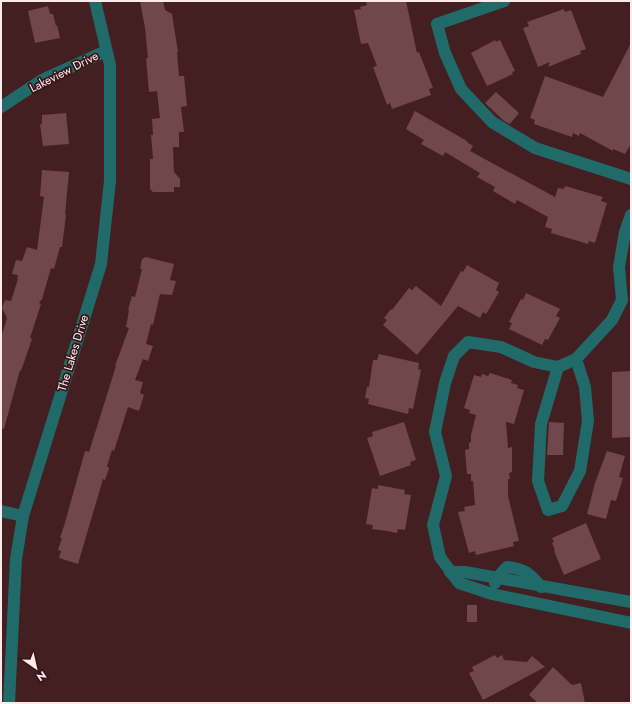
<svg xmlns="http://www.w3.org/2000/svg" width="632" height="704" font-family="Jost,sans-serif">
  <rect width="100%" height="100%" fill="#431f22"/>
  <!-- building -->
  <g fill="#70474a">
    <path d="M140,1h23l2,9 7,4 6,38h-1l2,24h5l3,30 -6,1 3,25h-5v15h-6l1,25 6,7v8h-6v5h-21l-3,-3v-30h3l-2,-24h2l-1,-16 8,-1 -3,-27 -8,1 -3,-34h2l-3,-30z"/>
    <path d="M366,1h40l11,52 2,-1 14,36 -4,1 2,6 -39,14 -2,-6 -3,2 -14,-38 4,-1 -9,-23 -7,1 -7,-34 7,-1 -1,-2 7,-2z"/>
    <path d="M48,6l2,8h3l3,12 1,-1 3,13 -25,5 -7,-32z"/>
    <path d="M564,9l1,3 6,-2 15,39 -6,2 1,3 -11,4 -22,9 2,-5 -12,5 -15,-39 6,-2 -2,-4z"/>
    <path d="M495,40l1,2 4,-2 15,31 -3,1 1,2 -26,12 -16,-33z"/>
    <path d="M631,43v101l-6,10 -12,-5v2l-33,-18 -1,3 -6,-3 -1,4 -38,-13 1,-4 -5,-2 15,-42 58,21z"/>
    <path d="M496,92l23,21 -9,11 -6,-3 -19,-18z"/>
    <path d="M415,111l52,30v1l6,4 -3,5 85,46 3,-9 6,1 1,-3 38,11 -2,4 6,2 -12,40 -6,-2 -1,3 -37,-11 1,-4 -7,-2 3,-10 -31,-17 -2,4 -22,-13 2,-4 -18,-10 3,-4 -35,-21 -2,4 -22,-12 3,-4 -18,-11z"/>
    <path d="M66,113l3,31 -26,2 -3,-22h2v-9z"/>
    <path d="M42,170l27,2 -4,43h1l-4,32h-2l-6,22 -3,-1 -9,31 -3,4 2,1 -11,34 2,1 -11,32 -1,-1 -16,59 -3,-1v-91l6,-19 -5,-10 3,-8 6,1 7,-22h-1l1,-4 -6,-1 4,-14 6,1 5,-14 10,3 7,-53 -4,-1z"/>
    <path d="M146,257l28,7 -4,16 6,1 -4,14 -12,-1 -7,31 -2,-1 -5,20 7,2 -5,15 -5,-2 -8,21 8,2 -3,11 4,2 -5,16 -11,-4 -14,44 -2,-1 -5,16 2,2 -4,12 -2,-1 -25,85 -19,-6 2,-7 -3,-1 4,-12h-2l4,-12 21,-75 4,1 27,-86h-1l14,-38 -3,-1 3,-17h-1l4,-14 3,1 7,-28h-2l2,-10z"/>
    <path d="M467,265l32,18 -3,7 3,2 -5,9 -8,13 -3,-2 -3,6 -22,-12 -41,49 -34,-30 4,-5 -3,-2 7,-9 1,1 17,-22 3,2 4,-4 25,20 20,-35 2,1z"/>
    <path d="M526,293l34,16 -4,7 4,2 -5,9 -7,13 -3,-1 -3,6 -33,-16 3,-6 -3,-1 5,-10 7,-13 2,1z"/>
    <path d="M379,354l40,9 -1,6 3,1 -8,39 -4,-1 -1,6 -40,-10 1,-5 -4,-1 2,-11h2l4,-27h4z"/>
    <path d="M631,371v66l-19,1v-66z"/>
    <path d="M490,373l22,7 -1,3 7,2 -1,3 7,2 -10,34 -8,-2 2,26 4,-1v25l-3,1 1,6h-2v17l11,45 -6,1 1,4 -38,9 -1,-4 -6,2 -11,-41 7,-1 -1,-4 11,-2 -2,-24h-2v-7h-4l-2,-24 4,-1v-6l2,-1v-7l5,-20 -7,-2 1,-3 -6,-2 10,-33 7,2 1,-3 6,2z"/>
    <path d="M404,422l12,38 -6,2 1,3 -31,11 -13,-38 6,-2 -1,-4z"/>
    <path d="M549,422l15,1 -1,32h-16z"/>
    <path d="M607,451l18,5 -6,21 4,1 -7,23 -5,-1 -5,19 -19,-5 8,-31z"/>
    <path d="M378,485l27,5 -1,4 7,1 -6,35 -7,-1 -1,4 -10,-2 -15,-2 1,-4 -7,-1 6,-36 6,1z"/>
    <path d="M586,523l15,36 -37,16 -10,-24h1l-3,-8 2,-1 -2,-4z"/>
    <rect x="467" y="605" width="10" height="17"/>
    <path d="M495,655l2,3 5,-3 2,5 23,2 5,-6 13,11 -62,33 -14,-27 5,-2 -2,-4z"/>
    <path d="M553,667l19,18 9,-2 4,20h-47l-9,-8z"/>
  </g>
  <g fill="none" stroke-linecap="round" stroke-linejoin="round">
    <!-- street -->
    <g stroke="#206b6a" stroke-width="12">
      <path d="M504,1l-67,23 8,29 16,36 31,33 43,26 96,31"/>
      <path d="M1,107l41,-27 64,-29"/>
      <path d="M631,215l-6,17 -6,35 3,33 -10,20 -36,39 -18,8 -24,-5 -33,-15 -33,-5 -14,14 -9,27 -10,49 11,44 -13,49 7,32 19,26 33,11 139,29"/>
      <path d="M558,367l-17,57 -3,57 10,29 14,-4 18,-35 8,-50 -3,-34 -9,-28"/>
      <path d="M1,511l22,5"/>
      <path d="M450,572h15l166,30"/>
      <path d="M495,583l2,-5 10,-11c18,2 23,6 34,20"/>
      <path d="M9,703l7,-144 7,-43 78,-252 9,-83v-116l-15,-64"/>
    </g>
  </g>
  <g text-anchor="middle" stroke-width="3.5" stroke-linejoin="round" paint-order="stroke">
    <!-- street labels -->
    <g font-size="12" fill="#ffeaeb" stroke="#381519">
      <text transform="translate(64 72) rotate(-27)" y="4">Lakeview Drive</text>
      <text transform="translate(73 353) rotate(-73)" y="4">The Lakes Drive</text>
    </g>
  </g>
  <!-- border -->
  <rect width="632" height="704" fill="none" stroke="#ffeaeb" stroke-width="4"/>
  <!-- north arrow -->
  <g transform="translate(36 668) rotate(146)" stroke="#381519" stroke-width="3" paint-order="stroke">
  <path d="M0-3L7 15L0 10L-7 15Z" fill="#ffeaeb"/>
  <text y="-6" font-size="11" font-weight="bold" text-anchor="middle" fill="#ffeaeb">N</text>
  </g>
</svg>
